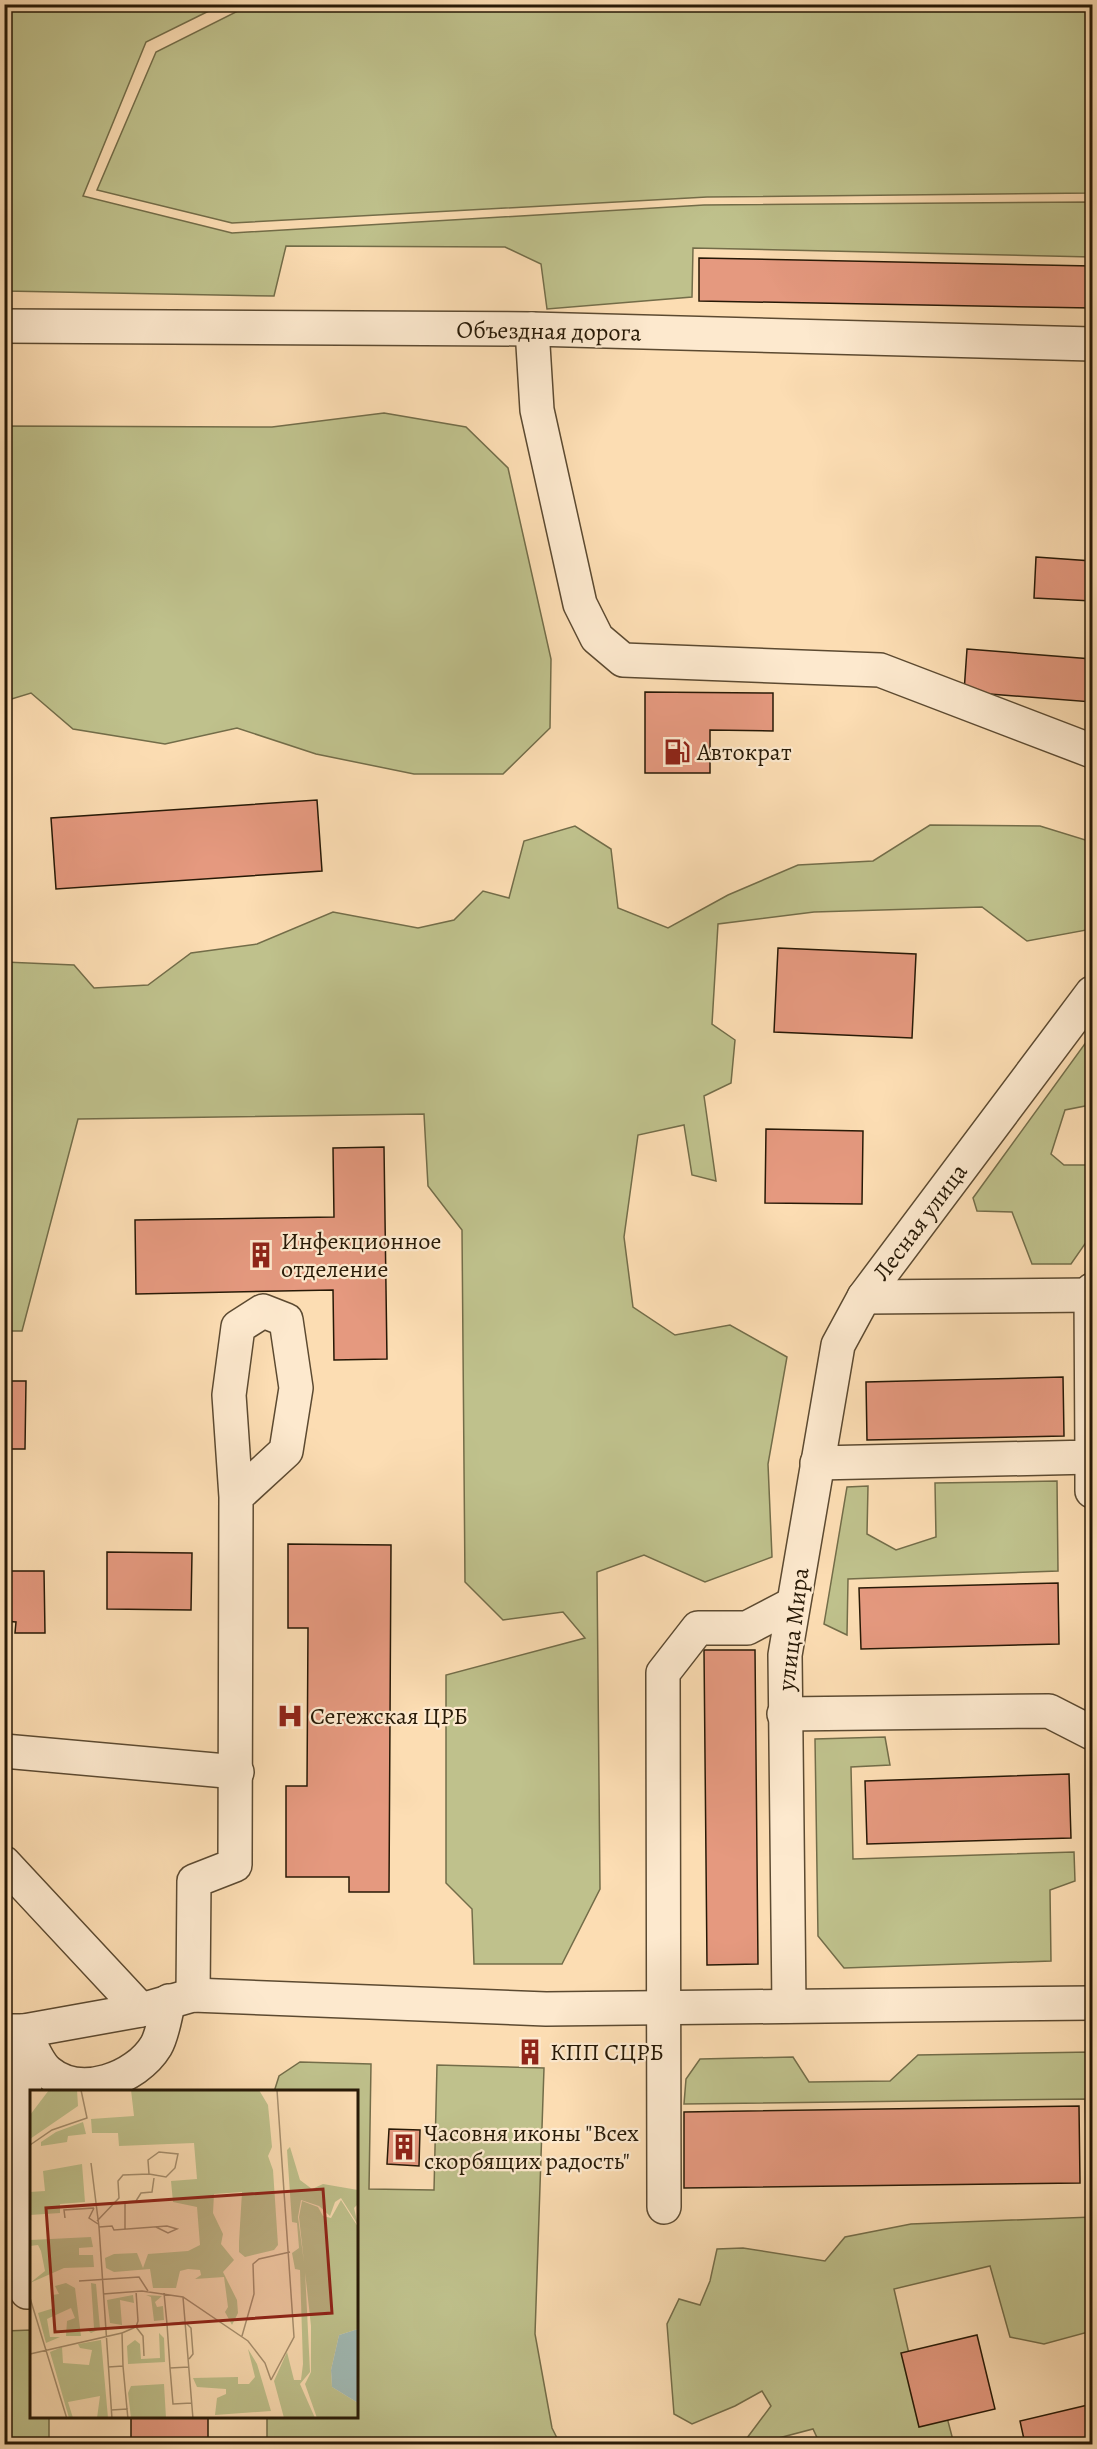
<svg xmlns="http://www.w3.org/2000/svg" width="1097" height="2449" font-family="Alegreya,serif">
  <rect width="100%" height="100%" fill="#fcddb3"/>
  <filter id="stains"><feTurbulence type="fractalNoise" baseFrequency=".00333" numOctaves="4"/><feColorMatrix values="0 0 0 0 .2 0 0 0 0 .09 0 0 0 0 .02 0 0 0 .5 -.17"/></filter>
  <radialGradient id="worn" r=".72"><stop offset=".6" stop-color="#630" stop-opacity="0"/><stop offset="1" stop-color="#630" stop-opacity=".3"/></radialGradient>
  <!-- green -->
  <g fill="#bfc18c" stroke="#736d49" stroke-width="1.5">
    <path d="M5,4l216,1 -75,37 -63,154 149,37 472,-28 388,-3v55l-399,-9 -1,49 -145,12 -6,-45 -36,-17 -219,-1 -12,50 -269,-5z"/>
    <path d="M240,5h852v188l-385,4 -475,26 -135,-33 59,-138 82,-41z"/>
    <path d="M384,413l82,14 42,41 43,191 -1,69 -47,46h-89l-98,-20 -79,-26 -72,16 -92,-15 -42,-36 -26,8v-275l267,1z"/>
    <path d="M930,825l110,1 52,16v87l-65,12 -45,-34 -168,5 -96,12 -6,100 23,16 -4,43 -27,13 12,85 -24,-6 -8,-50 -46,10 -14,102 9,70 42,28 55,-10 57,32 -19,107 4,93 -67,25 -61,-27 -47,17 3,317 -38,75h-88l-2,-55 -26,-26v-208l139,-37 -22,-26 -60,8 -38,-38 -3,-352 -34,-44 -4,-72 -346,5 -56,212h-17v-369l69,3 20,23 54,-3 43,-32 66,-9 76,-32 85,16 36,-8 29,-29 26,7 15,-57 51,-15 36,23 7,59 50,20 60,-33 70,-30 75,-4z"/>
    <path d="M1092,1034v67l-2,4 -25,5 -14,44 13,11h25l3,-31v92l-5,15 -16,23h-39l-20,-52 -35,-1 -4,-13z"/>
    <path d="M1057,1481l1,90 -210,8 -1,56 -23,-11 23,-137 21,-1 -1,48 29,16 40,-13 -1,-54z"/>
    <path d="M885,1737l5,28 -39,2 2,92 221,-7 1,29 -25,9 1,71 -207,7 -26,-32 -3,-197z"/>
    <path d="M1092,2052v120l-5,3 -2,-76 -401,5 2,-25 14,-20 93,-2 16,25 81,-1 28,-26z"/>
    <path d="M300,2062l71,2 -2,125 65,1 3,-125 107,3 -9,266 17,94 8,16h-293v-26h90v-326h-83l5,-16z"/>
    <path d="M1092,2217v114l-48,13 -34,-7 -20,-71 -96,23 25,108 25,9 10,38h-134l-7,-15 -38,10 -4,5h-17l-7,-6 24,-32 -9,-15 -27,15 -43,18 -18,-10 -7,-90 12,-25 21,6 10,-24 7,-32 26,-1 82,13 20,-24 66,-13z"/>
    <path d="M31,2330l1,88h17v26h-44v-113z"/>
  </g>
  <!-- building -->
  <g fill="#e5997f" stroke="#271906" stroke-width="1.5">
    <path d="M699,258l393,8v42l-393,-7z"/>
    <path d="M1036,557l56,4v40l-58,-3z"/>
    <path d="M967,649l125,10v43l-128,-10z"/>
    <path d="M645,692l128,1v38l-63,-1v43h-65z"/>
    <path d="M317,800l5,71 -266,18 -5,-71z"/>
    <path d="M778,948l138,6 -4,84 -138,-6z"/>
    <path d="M766,1129l97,2 -1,73 -97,-1z"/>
    <path d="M384,1147l3,212 -53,1 -1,-70 -197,4 -1,-74 199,-3 -1,-69z"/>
    <path d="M1063,1377l1,59 -197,4 -1,-58z"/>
    <path d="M4,1381h22l-1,68h-21z"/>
    <path d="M288,1544l103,1 -2,347h-40v-15h-63v-91h21l1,-158h-20z"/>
    <path d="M107,1552l85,1 -1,57 -84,-1z"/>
    <path d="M4,1571h40l1,62h-30l1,-11 -12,-1z"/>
    <path d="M1058,1583l1,61 -198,5 -2,-61z"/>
    <path d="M704,1650h51l3,314 -51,1z"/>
    <path d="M1069,1774l2,64 -204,6 -2,-63z"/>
    <path d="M522,2042h16l-1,21h-16z"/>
    <path d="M1079,2106l1,77 -396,5v-76z"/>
    <path d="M389,2129l31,1 -1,36 -32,-2z"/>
    <path d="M977,2335l18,74 -76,18 -18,-74z"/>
    <path d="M1092,2404v40h-67l-5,-23z"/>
    <rect x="131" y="2418" width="77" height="26"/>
  </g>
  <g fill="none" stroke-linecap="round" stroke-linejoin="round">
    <!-- minor casing -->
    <g stroke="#5c4a31" stroke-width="36">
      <g id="minor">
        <path d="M4,326l528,3 560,15"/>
        <path d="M532,329l5,81 43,194 17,34 26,22 257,10 212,81"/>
        <path d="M864,1297l228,-2"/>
        <path d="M1092,1457v34"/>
        <path d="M817,1463l275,-6 -1,-162 1,-5"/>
        <path d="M784,1714l265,-3 43,22"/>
        <path d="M4,1751l233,21"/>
        <path d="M4,1863l137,147"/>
        <path d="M193,1995l1,-114 41,-16 1,-368 -7,-102 9,-68 25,-16 23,9 10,68 -10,63 -50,46"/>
        <path d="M789,2006l-4,-351 53,-310 26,-48 228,-304"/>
        <path d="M4,2031h20l117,-21 52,-15 353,14 546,-6"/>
        <path d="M24,2031l3,261h5"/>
        <path d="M25,2032c6,13 12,31 23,40 32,27 88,7 108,-26 7,-12 9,-31 13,-45"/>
        <path d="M664,2207l-1,-534 35,-45h49l46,-24"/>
      </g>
    </g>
    <!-- minor -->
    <use href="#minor" stroke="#fde9ce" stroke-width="33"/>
  </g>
  <!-- icons -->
  <defs>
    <g id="fuel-bare" transform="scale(2.07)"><path d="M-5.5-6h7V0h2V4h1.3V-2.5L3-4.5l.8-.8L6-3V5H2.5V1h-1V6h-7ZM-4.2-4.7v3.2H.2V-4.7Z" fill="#8f2418" stroke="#fde9ce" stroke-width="2.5" paint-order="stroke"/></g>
    <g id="building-bare" transform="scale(2.07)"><path d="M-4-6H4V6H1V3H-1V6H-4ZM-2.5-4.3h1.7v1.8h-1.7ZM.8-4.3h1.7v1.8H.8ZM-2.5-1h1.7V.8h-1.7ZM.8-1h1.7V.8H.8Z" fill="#8f2418" stroke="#fde9ce" stroke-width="2.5" paint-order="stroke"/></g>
    <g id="hospital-bare" transform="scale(2.07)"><path d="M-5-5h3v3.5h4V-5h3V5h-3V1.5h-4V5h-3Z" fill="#8f2418" stroke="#fde9ce" stroke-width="2.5" paint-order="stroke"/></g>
  </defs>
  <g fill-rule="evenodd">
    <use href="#fuel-bare" x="677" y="752"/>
    <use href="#building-bare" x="261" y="1255"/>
    <use href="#hospital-bare" x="290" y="1716"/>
    <use href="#building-bare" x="530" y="2052"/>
    <use href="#building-bare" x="404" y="2147"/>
  </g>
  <g text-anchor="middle" stroke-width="4.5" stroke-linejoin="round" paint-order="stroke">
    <!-- street labels -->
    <g font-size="24" fill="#271906" stroke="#fde9ce">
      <text transform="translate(549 331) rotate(1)" y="8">Объездная дорога</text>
      <text transform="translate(920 1222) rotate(-53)" y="8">Лесная улица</text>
      <text transform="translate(793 1629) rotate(-83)" y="8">улица Мира</text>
    </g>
    <!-- poi labels -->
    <g font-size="24" fill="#271906" stroke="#fde9ce" text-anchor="start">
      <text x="697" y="760">Автократ</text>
      <text x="281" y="1249">Инфекционное<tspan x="281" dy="28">отделение</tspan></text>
      <text x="310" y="1724">Сегежская ЦРБ</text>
      <text x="550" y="2060">КПП СЦРБ</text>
      <text x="424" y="2141">Часовня иконы "Всех<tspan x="424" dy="28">скорбящих радость"</tspan></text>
    </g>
  </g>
  <!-- overview -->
  <g transform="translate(30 2090)">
    <rect width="328" height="328" fill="#fcddb3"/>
    <path d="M19,0h28l1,16 -48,33v-24zM101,0h128l9,15 4,42 -4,9 5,14 5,75 -4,5 -29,7 -6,-5v-10l3,-50 -28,2 -1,19 10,21 -2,10 13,16 -11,12 14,28 1,13 -6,12 -7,-13 3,-5 -4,-30 -29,2 6,-4 -1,-5 -12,-1 -8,2 -4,17h-23l-3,-19 -36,3 -8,-4 -1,-10 9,-4 23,-1 6,15 5,-14 40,-3 12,-6 -3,-38 -24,-5 -2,-21 26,-2 -3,-36 -75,3 -1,-13h-26l-1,-14 43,-3zM53,32l3,12 -18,2 -1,6 -26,4v-4l15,-10zM260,57l10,33 12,9 11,-5 35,6v14l-4,4 4,17 -17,-27 -6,4 -5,14 -11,-10 -18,-6 -3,17 7,53 5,102 -10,12 15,34h-31l-10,-37 13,-29 7,28h7l2,-16 -3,-94 -5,-1 -3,-16 7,-5 -2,-25 -5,-1 -5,-72zM52,74l3,38 -25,2v9l-30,2v-23l15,-1 -2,-20zM311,110l17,27v102l-19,6 -8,35 1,17 26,16v15h-41l-12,-34 6,-12v-46l-12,-109 3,-16 16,6 5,9 8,2zM61,147l2,10 -14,1v7h14l1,12 -30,1 -34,15 15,-12 -4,-20 -3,-6 -8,1v-6zM36,193l9,5 6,48h-15l1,-15 8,-3 -4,-10 -24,11 3,18h10l-14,6 -8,-30 16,-5 -2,-13 7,-1 -4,-8zM61,193l5,1 4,45 -9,4 -5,-4 8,-1zM103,205l1,8 -14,-3 2,25 -12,-2 -3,-23zM116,205l16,1 -7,6 2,5 6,-1 1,14 -10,1 -3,-24zM129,243l5,5 1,24 -37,2 -1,-18 8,-6 5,4 1,15 19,-1zM71,250l7,78h-11l3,-22 -32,6 5,16h-4l-19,-66 12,-5 1,16 26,2 3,-15 -12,-2 -2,-4zM218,259l9,15 14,47 -56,4 2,-17 9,-4v-5l-29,-2 -4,-9 45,-1v7h11l6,-7zM134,294l2,34h-35l-3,-25 3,-7z" fill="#bfc18c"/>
    <path d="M328,239h1l-1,74 -26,-16 -1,-17 8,-35z" fill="#a1bab5"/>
    <path fill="none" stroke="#a78f6e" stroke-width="1.5" d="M0,55l22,-15 35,-12 -6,-28M61,73l8,64 13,192M64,118l-5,10 9,6M35,128l-1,-8 30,-2M67,131l22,-23 -1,-17 5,-6 26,-1 -1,-14 11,-8 19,2 -3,14 -9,9 -17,-3M69,137l13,-1 2,4 53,-4 10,3 -9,4 -12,-6M95,140v-28l11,-1 5,-8 11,-1 2,-14M49,191l60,-4 9,14M134,203l3,31 18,-2 6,6 2,26 -4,5M73,204l39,-3 41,6 65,44 17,22 6,17M153,207l10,122M0,208l37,121M106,237l31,-3 3,44 19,-1M106,237l7,9 1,20M92,243l14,-6 2,-6 -2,-30M212,246l12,-42 -1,-30 6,-5 31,-7M0,264l92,-21 1,33M78,277l15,-1 4,43M140,278l3,36 19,-1M241,290l23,-43 -17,-247M81,320l16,-1 1,10"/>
    <path fill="#8f2418" fill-opacity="0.15" stroke="#8f2418" stroke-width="3" d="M293,99l9,124 -277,19 -9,-124z"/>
    <rect width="328" height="328" fill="none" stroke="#271906" stroke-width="3"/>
  </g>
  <!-- margin -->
  <rect width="1097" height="2449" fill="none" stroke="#fcddb3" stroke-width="24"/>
  <rect x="6" y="6" width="1085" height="2437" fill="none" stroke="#271906" stroke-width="3"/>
  <rect x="12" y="12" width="1073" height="2425" fill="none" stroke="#271906" stroke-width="1.5"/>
  <rect width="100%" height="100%" filter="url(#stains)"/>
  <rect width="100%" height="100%" fill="url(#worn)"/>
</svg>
